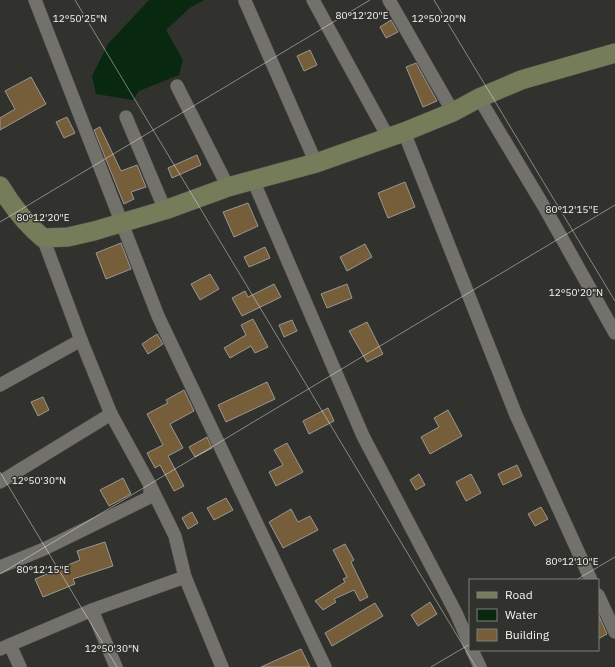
<svg xmlns="http://www.w3.org/2000/svg" width="615" height="667" font-family="'IBM Plex Sans',sans-serif">
  <rect width="100%" height="100%" fill="#31312d"/>
  <!-- water -->
  <path fill="#082910" d="M149,0h55l-13,7 -25,23 17,30 -4,15 -40,16 -6,9 -37,-6 -4,-18 16,-32z"/>
  <!-- building -->
  <g fill="#775e3b" stroke="#9a9793">
    <path d="M391,20l7,12 -12,6 -6,-11z"/>
    <path d="M310,50l7,15 -13,6 -7,-15z"/>
    <path d="M416,63l21,38 -14,6 -17,-40z"/>
    <path d="M31,77l15,27 -46,26v-12l15,-9 -10,-18z"/>
    <path d="M67,117l8,16 -11,5 -8,-16z"/>
    <path d="M100,127l21,44 16,-6 9,22 -15,5 3,7 -10,5 -30,-74z"/>
    <path d="M197,155l4,10 -29,13 -4,-10z"/>
    <path d="M405,182l10,25 -27,11 -10,-25z"/>
    <path d="M248,203l10,23 -24,11 -11,-25z"/>
    <path d="M121,243l10,26 -25,10 -10,-26z"/>
    <path d="M365,244l7,13 -25,14 -7,-14z"/>
    <path d="M265,247l5,11 -21,9 -5,-10z"/>
    <path d="M210,274l9,15 -19,11 -9,-16z"/>
    <path d="M274,284l7,13 -39,19 -10,-18 13,-7 3,6z"/>
    <path d="M347,284l5,14 -25,10 -6,-14z"/>
    <path d="M253,319l15,28 -13,6 -4,-7 -21,12 -6,-10 22,-13 -5,-10z"/>
    <path d="M292,320l5,11 -13,6 -5,-12z"/>
    <path d="M367,322l16,32 -16,8 -18,-31z"/>
    <path d="M157,334l6,10 -15,10 -6,-10z"/>
    <path d="M267,382l8,17 -49,23 -8,-17z"/>
    <path d="M184,390l10,21 -24,13 13,24 -15,8 16,30 -10,5 -14,-26 -5,3 -8,-15 16,-8 -16,-31 21,-11 -2,-3z"/>
    <path d="M43,397l6,13 -11,6 -7,-14z"/>
    <path d="M328,408l6,13 -25,13 -6,-13z"/>
    <path d="M448,410l14,26 -32,18 -9,-17 18,-10 -5,-9z"/>
    <path d="M207,437l5,11 -17,9 -6,-10z"/>
    <path d="M287,443l16,29 -27,14 -7,-14 14,-7 -9,-15z"/>
    <path d="M517,465l5,11 -19,9 -5,-11z"/>
    <path d="M419,474l6,11 -9,5 -6,-10z"/>
    <path d="M471,474l10,19 -15,8 -10,-19z"/>
    <path d="M123,478l8,16 -22,12 -9,-16z"/>
    <path d="M226,498l7,12 -19,10 -7,-12z"/>
    <path d="M541,507l7,12 -13,7 -7,-12z"/>
    <path d="M291,509l7,13 12,-6 8,14 -35,18 -14,-26z"/>
    <path d="M192,512l6,11 -10,6 -6,-11z"/>
    <path d="M105,542l8,24 -40,13 2,5 -32,13 -8,-18 45,-19 -3,-9z"/>
    <path d="M345,544l9,16 -3,2 17,35 -8,4 -6,-11 -20,9 2,3 -13,8 -8,-9 30,-19 -2,-3 4,-2 -14,-27z"/>
    <path d="M430,602l7,12 -19,12 -7,-11z"/>
    <path d="M375,603l8,13 -51,30 -7,-13z"/>
    <path d="M598,614l9,20 -9,5z"/>
    <path d="M301,649l9,18h-49z"/>
  </g>
  <g fill="none" stroke-linecap="round" stroke-linejoin="round">
    <!-- street casing -->
    <g stroke="#4e4e4a" stroke-width="14">
      <g id="street">
        <path d="M35,0l123,316 167,351"/>
        <path d="M313,0l75,137"/>
        <path d="M389,0l64,112"/>
        <path d="M245,1l71,162"/>
        <path d="M177,86l51,101"/>
        <path d="M479,98l67,112 69,123"/>
        <path d="M126,117l39,93"/>
        <path d="M404,132l112,283 75,165"/>
        <path d="M253,180l110,256 93,177 14,32"/>
        <path d="M0,385l81,-45"/>
        <path d="M0,482l111,-68"/>
        <path d="M150,485l25,51 10,41 37,90"/>
        <path d="M0,567l44,-18 106,-52v-12l-39,-71 -30,-74 -38,-102"/>
        <path d="M598,595l17,37"/>
        <path d="M92,610l24,57"/>
        <path d="M10,645l10,22"/>
        <path d="M0,649l92,-39 93,-33"/>
        <path d="M472,650l8,17"/>
      </g>
    </g>
    <!-- secondary casing -->
    <g stroke="#4e4e4a" stroke-width="20">
      <path id="secondary" d="M0,186c12,20 25,37 43,52l25,-1 26,-6 71,-21 63,-23 88,-24 88,-31 49,-20 26,-14 42,-18 94,-27"/>
    </g>
    <!-- street -->
    <use href="#street" stroke="#72716c" stroke-width="13"/>
    <!-- secondary -->
    <use href="#secondary" stroke="#747c5a" stroke-width="19"/>
  </g>
  <!-- ticks -->
  <path fill="none" stroke="#f5f5f2" stroke-width="1" stroke-opacity="0.45" d="M75,0l401,667M434,0l181,301M0,222l370,-222M0,472l117,195M0,574l615,-369M576,580l39,-23M431,667l39,-23"/>
  <g font-size="10" text-anchor="middle" fill="#f5f5f2" stroke="#31312d" stroke-width="3" stroke-linejoin="round" paint-order="stroke">
    <text x="362" y="19">80°12'20"E</text>
    <text x="80" y="22">12°50'25"N</text>
    <text x="439" y="22">12°50'20"N</text>
    <text x="572" y="213">80°12'15"E</text>
    <text x="43" y="221">80°12'20"E</text>
    <text x="576" y="296">12°50'20"N</text>
    <text x="39" y="484">12°50'30"N</text>
    <text x="572" y="565">80°12'10"E</text>
    <text x="43" y="573">80°12'15"E</text>
    <text x="112" y="652">12°50'30"N</text>
  </g>
  <!-- legend -->
  <rect x="469" y="579" width="130" height="72" fill="#31312d" stroke="#7f7f7c"/>
  <rect x="477" y="592" width="20" height="6" fill="#747c5a" stroke="#7f7f7c"/>
  <text x="505" y="599" font-size="12" fill="#f5f5f2">Road</text>
  <rect x="477" y="609" width="20" height="12" fill="#082910" stroke="#7f7f7c"/>
  <text x="505" y="619" font-size="12" fill="#f5f5f2">Water</text>
  <rect x="477" y="629" width="20" height="12" fill="#775e3b" stroke="#7f7f7c"/>
  <text x="505" y="639" font-size="12" fill="#f5f5f2">Building</text>
</svg>
